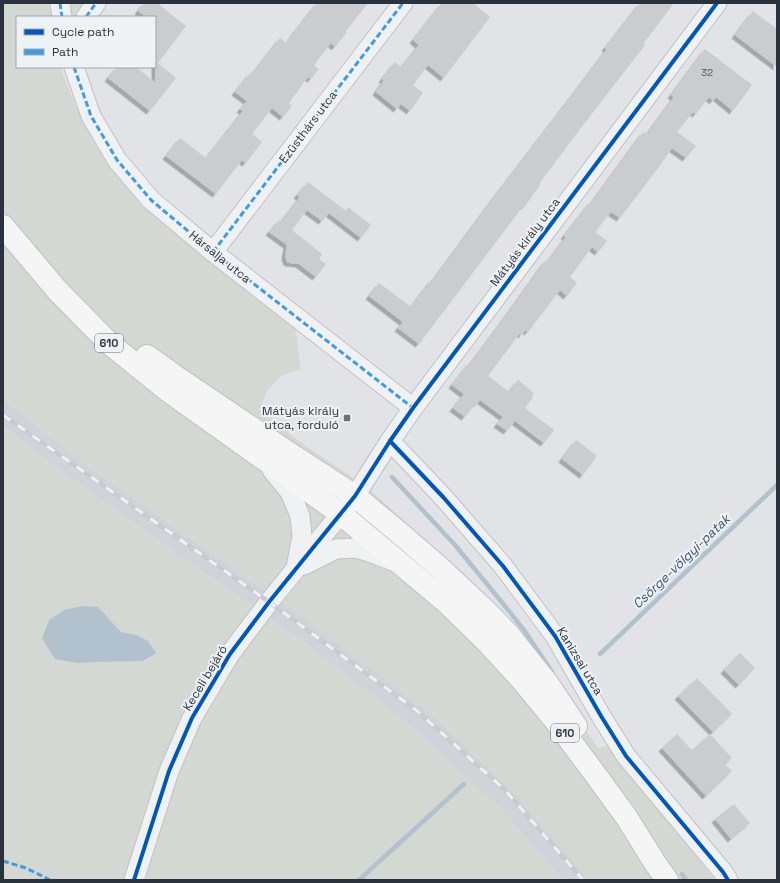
<svg xmlns="http://www.w3.org/2000/svg" width="780" height="883" font-family="'Space Grotesk',sans-serif">
  <defs>
    <filter id="shadow"><feDropShadow dx="-3.5" dy="3.5" stdDeviation="0" flood-color="#0004"/></filter>
  </defs>
  <rect width="100%" height="100%" fill="#e1e3e6"/>
  <!-- built -->
  <path fill="#d0d3d9" d="M3,399l86,68 218,153 126,95 84,81 59,68 13,16h-25l-66,-74 -182,-155 -219,-154 -72,-53 -22,-19z"/>
  <!-- green -->
  <g fill="#d3d9d2" fill-rule="evenodd">
    <path d="M3,3h99l-10,14h-75v50h43l22,54 27,45 34,41 120,94 32,26 6,42 -19,6 -15,16 -8,19 44,34 65,44 53,48 78,75 41,50 58,87 9,-2 108,134h-126l-13,-16 -59,-68 -84,-81 -126,-95 -218,-153 -86,-68z"/>
    <path d="M3,425l22,19 72,53 219,154 90,70 92,85 66,74h-561zM98,607l23,25 15,3 7,26 -49,1 -17,1 -35,-25 7,-18 15,-10z"/>
  </g>
  <!-- water -->
  <path fill="#b2c1ce" d="M83,606l15,1 23,25 15,3 12,6 8,12 -13,8 -49,1 -17,1 -22,-4 -13,-21 7,-18 15,-10z"/>
  <g fill="none" stroke-linecap="round" stroke-linejoin="round">
    <!-- stream -->
    <g stroke="#b2c1ce" stroke-width="4.5">
      <path d="M392,477l63,68 45,55 24,30 28,42"/>
      <path d="M600,654l177,-169"/>
      <path d="M682,874l4,6"/>
      <path d="M359,880l105,-96"/>
    </g>
  </g>
  <!-- building -->
  <g fill="#caccce" filter="url(#shadow)">
    <path d="M144,3h13l29,23 -28,37 18,15 -26,33 -42,-33 9,-11h19l19,15v-65h-9l-8,-6z"/>
    <path d="M317,3h51l-22,28 1,1 -12,15 -4,-4 -17,22 5,4 -8,10 -3,-2 -19,26 3,3 -9,11 -11,-9 -20,26 10,8 -16,21 -4,-3 -26,34 -50,-38 14,-18 26,20 37,-47 -3,-2 7,-8 -12,-9 15,-19 2,1 28,-36 6,5z"/>
    <path d="M442,3h31l17,14 -46,61 -16,-13 -15,20 10,8 -13,18 -9,-7 -4,5 -21,-17 8,-12 -2,-1 13,-17 6,5 18,-22 -6,-5z"/>
    <path d="M640,3h34l-31,41 2,1 -65,84 -41,55 1,1 -15,21 -1,-1 -105,139 -21,-16 5,-6 -34,-26 10,-13 32,24 21,-28 1,1 62,-84 85,-111 27,-36 -2,-1z"/>
    <path d="M753,11l24,18v38l-42,-32z"/>
    <path d="M705,49l47,36 -19,26 -17,-14 -3,4 -4,-4 -13,17 -3,-2 -16,20 19,14 -10,12 -14,-10 -14,20 -38,50 -9,-6 -16,20 12,9 -9,11 -6,-5 -22,30 7,6 -10,13 -7,-6 -32,42 -3,-2 -3,5 -2,-2 -32,43 21,16 9,-12 16,13 -2,3 1,1 -8,11 29,22 -10,13 -29,-22 -8,10 -10,-7 6,-7 -23,-17 -3,4 -1,-1 -11,14 -12,-9 11,-14 -12,-9 18,-23 1,1 32,-43 43,-60 2,1 18,-24 -2,-1 13,-17 14,-18 1,1 51,-70 4,2 27,-37 -3,-2z"/>
    <path d="M308,182l38,29 2,-4 23,18 -10,13 -32,-25 -7,8 -15,-11 -15,20 30,24 -3,5 7,5 -10,13 -17,-13 -9,-1 -3,-1 -2,-6 2,-11 -18,-13 10,-12 2,2 19,-25 -3,-2z"/>
    <path d="M576,440l21,16 -14,19 -21,-16z"/>
    <path d="M740,653l15,15 -16,17 -15,-15z"/>
    <path d="M697,678l35,36 -19,18 -35,-36z"/>
    <path d="M677,734l15,16 18,-16 22,24 -7,6 7,7 -26,25 -44,-48z"/>
    <path d="M734,804l16,19 -19,16 -16,-20z"/>
  </g>
  <g fill="none" stroke-linecap="round" stroke-linejoin="round">
    <!-- minor casing -->
    <g stroke="#c0c1c4" stroke-width="21">
      <g id="minor">
        <path d="M60,3l2,14"/>
        <path d="M86,17l10,-14"/>
        <path d="M74,67l17,49 26,44 34,40 62,52 200,156"/>
        <path d="M213,252l190,-249"/>
        <path d="M390,441l54,57 59,68 52,70 46,80 25,40 97,116 5,8"/>
        <path d="M272,470l18,22 10,24 2,20 -6,32"/>
        <path d="M304,565l32,-16 20,-1 16,5 21,8"/>
        <path d="M134,880l35,-109 23,-53 38,-64 39,-52 86,-106 35,-55 23,-33 304,-405"/>
      </g>
    </g>
    <!-- primary casing -->
    <g stroke="#bec0c3" stroke-width="24">
      <g id="primary">
        <path d="M3,226l54,64 53,54 57,46 174,124 104,87 44,43 33,36 32,39 44,59 29,40 28,45 12,17"/>
        <path d="M147,356l25,18 114,77 69,45 48,40 37,32 49,46 20,21 39,49 28,42"/>
      </g>
    </g>
    <!-- minor -->
    <use href="#minor" stroke="#f0f1f3" stroke-width="19"/>
    <!-- primary -->
    <use href="#primary" stroke="#f5f5f6" stroke-width="22"/>
    <!-- rail casing -->
    <g stroke="#cacbcd" stroke-width="4.5">
      <path id="rail" d="M3,415l266,187 147,108 89,80 78,90"/>
    </g>
    <!-- rail -->
    <use href="#rail" stroke="#eff2f5" stroke-width="3" stroke-dasharray="9" stroke-linecap="butt"/>
    <!-- quiet -->
    <g stroke="#3d9de3" stroke-width="3" stroke-dasharray="6 3" stroke-linecap="butt">
      <path d="M60,3l2,14"/>
      <path d="M86,17l10,-14"/>
      <path d="M74,67l17,49 26,44 34,40 62,52 200,156"/>
      <path d="M213,252l190,-249"/>
      <path d="M3,861l23,7 24,12"/>
    </g>
    <!-- cycleway casing -->
    <g stroke="#eff2f5" stroke-width="6">
      <g id="cycleway">
        <path d="M390,441l54,57 59,68 52,70 46,80 25,40 97,116 5,8"/>
        <path d="M134,880l35,-109 23,-53 38,-64 39,-52 86,-106 35,-55 23,-33 304,-405"/>
      </g>
    </g>
    <!-- cycleway -->
    <use href="#cycleway" stroke="#0057b8" stroke-width="4"/>
  </g>
  <!-- markers -->
  <rect fill="#6a7178" stroke="#eff2f5" stroke-width="1.5" x="343" y="414" width="8" height="8" rx="2"/>
  <g text-anchor="middle" stroke-width="4" stroke-linejoin="round" paint-order="stroke">
    <!-- number labels -->
    <g font-size="10" fill="#535a62">
      <text x="707" y="76">32</text>
    </g>
    <!-- shield labels -->
    <g fill="#eff2f5" stroke="#656c74" stroke-width="1">
      <rect x="95" y="334" width="28" height="18" rx="3"/>
      <rect x="551" y="724" width="28" height="18" rx="3"/>
    </g>
    <g font-size="11" font-weight="bold" fill="#2a333d">
      <text x="109" y="347">610</text>
      <text x="565" y="737">610</text>
    </g>
    <!-- street labels -->
    <g font-size="12" fill="#2a333d" stroke="#eff2f5">
      <text transform="translate(308 127) rotate(-53)" y="4">Ezüsthárs utca</text>
      <text transform="translate(525 242) rotate(-53)" y="4">Mátyás király utca</text>
      <text transform="translate(220 257) rotate(39)" y="4">Hársalja utca</text>
      <text transform="translate(580 661) rotate(59)" y="4">Kanizsai utca</text>
      <text transform="translate(205 678) rotate(-59)" y="4">Keceli bejáró</text>
    </g>
    <!-- poi labels -->
    <g font-size="12" fill="#2a333d" stroke="#eff2f5" text-anchor="end">
      <text x="339" y="415">Mátyás király<tspan x="339" dy="14">utca, forduló</tspan></text>
    </g>
    <!-- water labels -->
    <g font-size="13" font-style="italic" fill="#38546d" stroke="#eff2f5">
      <text transform="translate(681 561) rotate(-44)" y="5">Csörge-völgyi-patak</text>
    </g>
  </g>
  <!-- border -->
  <rect width="780" height="883" fill="none" stroke="#2a333d" stroke-width="8"/>
  <!-- legend -->
  <rect x="16" y="16" width="140" height="52" fill="#eff2f5" stroke="#a0a6ab"/>
  <rect x="24" y="29" width="20" height="6" fill="#0057b8" stroke="#a0a6ab"/>
  <text x="52" y="36" font-size="12" fill="#2a333d">Cycle path</text>
  <rect x="24" y="49" width="20" height="6" fill="#3d9de3" stroke="#a0a6ab"/>
  <text x="52" y="56" font-size="12" fill="#2a333d">Path</text>
</svg>
